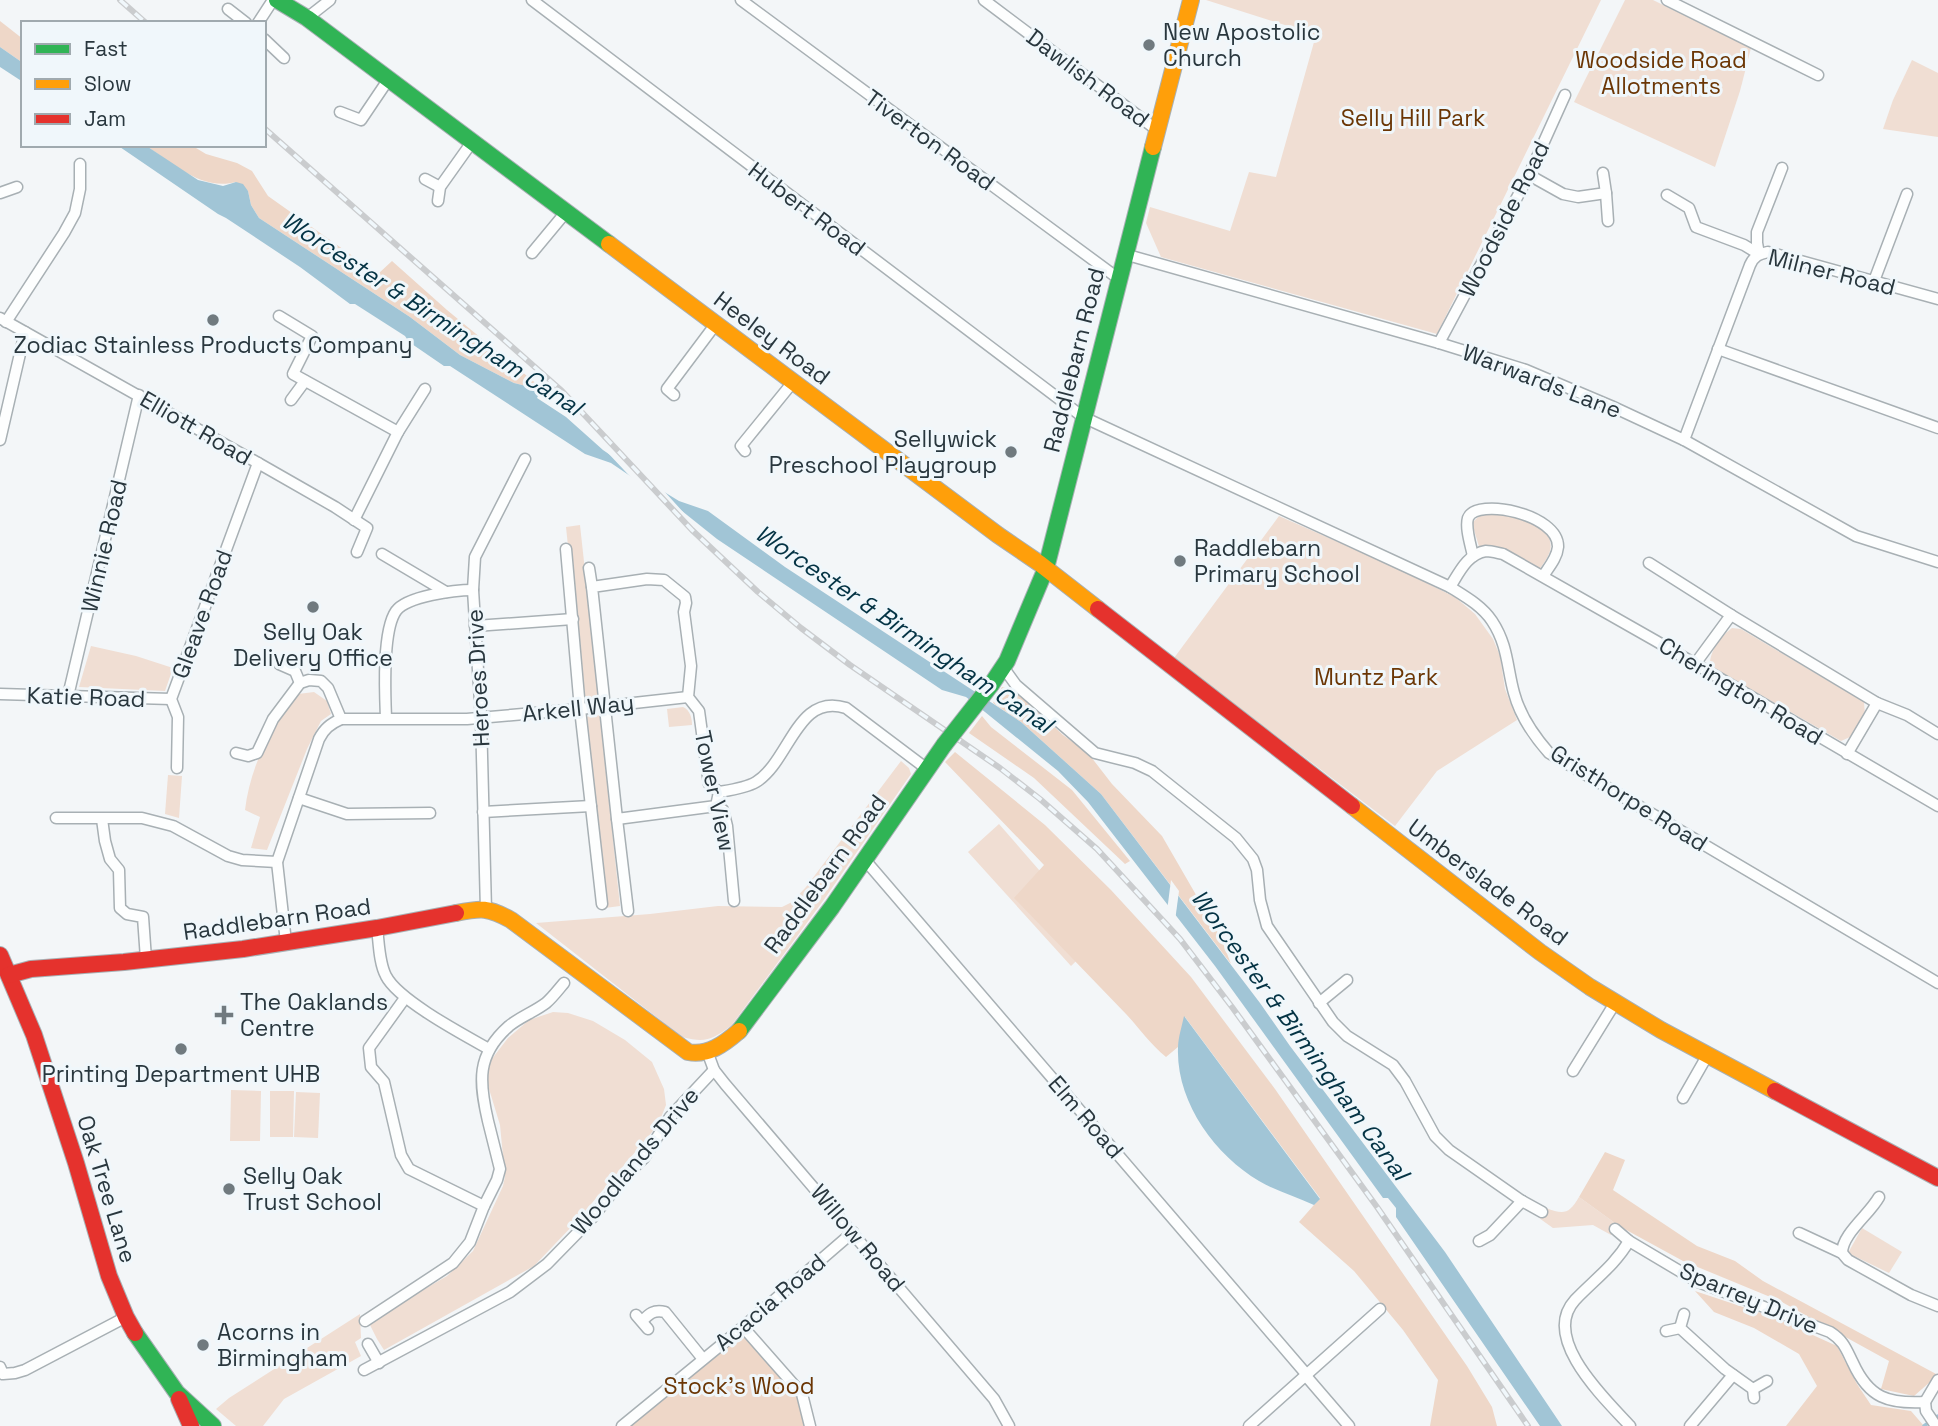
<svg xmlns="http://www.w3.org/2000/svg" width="1938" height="1426" font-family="'Space Grotesk',sans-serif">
  <rect width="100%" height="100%" fill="#f3f6f8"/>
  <!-- green -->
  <g fill="#f0ded3">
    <path d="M1206,0h395l-164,334 -276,-77 -15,-34 4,-16 80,24 19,-59 27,5 40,-142z"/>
    <path d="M1625,0h28l98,48 -11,43 -25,76 -141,-65z"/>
    <path d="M1912,60l26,13v64l-55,-8 10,-29z"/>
    <path d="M1487,513c9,1 20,0 29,1 16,4 39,18 34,37 -2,7 -7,13 -11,19l-59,-20 -8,-27 6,-6z"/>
    <path d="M1279,516l109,48 67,33 20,17 18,25 7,17 5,33 12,31 -80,51 -42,55 -221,-168z"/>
    <path d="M580,525l19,174 -15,1 -18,-173z"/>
    <path d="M1732,628l9,1 123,73 1,13 -15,22 -9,4 -127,-73 -4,-6c1,-13 12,-27 22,-34z"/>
    <path d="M91,646l45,10 37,12 -8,23 -86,-4z"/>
    <path d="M314,692l13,9 4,13 -10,7 -14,28 -40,101 -16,-2 9,-31 -15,-7c5,-43 25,-82 53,-116z"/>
    <path d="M683,707c7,3 9,11 9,18l-23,2 -2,-18z"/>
    <path d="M600,715l20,191 -15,2 -19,-191z"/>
    <path d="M901,761l8,7 2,6 -88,127 -92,125c-20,14 -25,17 -49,11l-146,-114 114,-9 68,-8 64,1 10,-5 14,-15z"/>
    <path d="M168,775l14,1 -3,42 -14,-4z"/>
    <path d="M999,824l100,115 -28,27 -103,-114z"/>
    <path d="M553,1012l15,1 25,8 32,19 27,22 12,27 2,16 -8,20 -83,98 -41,43 -150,84 -7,-11 -7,-14 5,-7 72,-42 26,-25 30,-65 2,-9 -5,-52 -14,-46 5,-19 17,-22 21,-18z"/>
    <path d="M231,1090l30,1 -1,50h-30z"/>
    <path d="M270,1091h24l-1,46h-23z"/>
    <path d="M296,1092l24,1 -2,45 -24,-1z"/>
    <path d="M1579,1197l40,29 -8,9 -18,-10 -40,3 -14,-10 7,-10c18,7 23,6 33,-11z"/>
    <path d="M1862,1228l40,24 -13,21 -41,-20z"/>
    <path d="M360,1314l1,24 -6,4 6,14 -77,43 -21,27h-27l-20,-17 13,-11z"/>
  </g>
  <!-- forest -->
  <g fill="#eed7c8">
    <path d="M0,21l23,18v24l-23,-16z"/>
    <path d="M145,145h46l15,9 31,9 15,8 16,25 110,78 14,-13 55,49 91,75 -12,1 -12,-3 -54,-28 -50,-38 -151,-99 -8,-13 -3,-14 -12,-9c-35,9 -63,-19 -91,-37z"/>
    <path d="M1002,687l13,3 48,45 25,18 24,31 50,52 59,102 10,26 -130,-170 -80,-72 -28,-19z"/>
    <path d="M982,716l9,11 81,63 58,71 -5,3 -91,-86 -65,-45z"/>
    <path d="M955,752l90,73 66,65 80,87 84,112 192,277 25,41 5,19h-67l8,-46 -35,-50 -49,-59 -55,-49 21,-24 -135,-181 -7,30 -12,10c-16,-13 -26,-28 -40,-43l-112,-116 30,-33 -99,-103z"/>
    <path d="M1605,1152l20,8 -12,30 84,56 38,15 28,20 175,94 -24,21 -33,-7 8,-28 -109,-60 -97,-40 -64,-35 -40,-29z"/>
    <path d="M1695,1291l78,26 64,29 20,38 14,21 40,6 13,15h-138l31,-40 -18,-32 -45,-26 -40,-16z"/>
    <path d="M743,1331l56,65 8,30h-181z"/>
  </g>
  <!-- water -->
  <g fill="#a1c5d6">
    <path d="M0,47l23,16v19l-23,-15z"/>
    <path d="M117,145h28l53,35 25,6 13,-4 7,2 5,7 3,14 8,13 151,99 50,38 54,28 12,3 12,-1 1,9 -2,4 29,19 37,33 58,40 18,11 29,10 77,56 236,155 80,72 159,209 30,43 155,206 117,174h-22l-144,-209v-9l-8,-10h-5l-168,-232 -127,-164 -30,-31 -73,-59 -19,-15 -24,-7 -225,-151 -35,-28 -71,-48 -26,-9 -135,-88h-6l-35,-24 -4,-6 -50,-32h-5l-50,-37 -74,-49 -8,-4z"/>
    <path d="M1184,1016l136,183 -6,6c-17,-8 -38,-14 -55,-24 -44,-26 -83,-79 -81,-133 0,-10 4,-22 6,-32z"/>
  </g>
  <!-- pier -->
  <g fill="#f3f6f8">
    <path d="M590,434l15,13 49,33 30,33 -9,-3 -35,-23z"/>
    <path d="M1171,880l8,11 -4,30 -8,-10z"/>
  </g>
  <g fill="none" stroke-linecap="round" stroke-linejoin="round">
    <!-- stream -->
    <path stroke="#a1c5d6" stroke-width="3.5" d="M1924,1426l14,-10"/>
    <!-- street casing -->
    <g stroke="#a8b0b4" stroke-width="13">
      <g id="street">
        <path d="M532,0l551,417 367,170c16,10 32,19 42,34 16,24 15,47 22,72 6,23 20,43 35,60l389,230"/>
        <path d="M741,0l378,279"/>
        <path d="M984,0l173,130"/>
        <path d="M1667,0l151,75"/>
        <path d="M228,9l18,14"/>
        <path d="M307,18l23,-18"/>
        <path d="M258,23l15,-23"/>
        <path d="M264,39l20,19"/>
        <path d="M340,112l21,8 27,-40"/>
        <path d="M1529,175l34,19 15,3 28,-4 -3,-20"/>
        <path d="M425,179l15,8"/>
        <path d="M0,193l17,-6"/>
        <path d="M1606,193l2,28"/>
        <path d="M1667,195l22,13 7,19 48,18 15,9"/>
        <path d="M438,201l2,-14 32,-45"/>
        <path d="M532,253l34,-41"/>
        <path d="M1124,254l315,89 87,27 85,36 73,34 172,96 82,26"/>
        <path d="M1759,254l-2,-11v-11l25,-64"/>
        <path d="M1874,281l33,-87"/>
        <path d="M279,316l33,20 -19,38 105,58"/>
        <path d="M0,318l258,145 77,44 32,21 -10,24"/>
        <path d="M6,322l58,-89 11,-20 5,-24v-25"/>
        <path d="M1439,343l90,-168 36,-80"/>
        <path d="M1718,349l220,79"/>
        <path d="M674,395l-7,-6 48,-64"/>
        <path d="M291,400l14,-19"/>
        <path d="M0,440l25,-108"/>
        <path d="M1684,440l66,-175c4,-9 9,-11 18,-13l170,47"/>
        <path d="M745,451l-4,-5 52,-64"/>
        <path d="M354,520l44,-88 27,-43"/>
        <path d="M566,549l14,160 22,195"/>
        <path d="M382,554l64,38"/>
        <path d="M1473,556c-2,-10 -8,-28 -5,-38 8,-21 91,-4 90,29 -1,11 -9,20 -15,29"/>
        <path d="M1649,563l82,52"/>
        <path d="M589,568l3,19"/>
        <path d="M1450,587c9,-14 17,-33 36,-36 5,0 12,2 17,3l153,87 282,165"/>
        <path d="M475,626l98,-7"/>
        <path d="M279,664l16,7 5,12"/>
        <path d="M1695,664l36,-49 146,88 30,12 31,19"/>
        <path d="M1003,667l13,18 79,68 40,10 17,8 84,67 17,21 4,11 3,30 7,26 66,96 14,14 46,29 12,16 30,55 14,14 73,51 20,11"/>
        <path d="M0,694l171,5"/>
        <path d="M68,696l71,-301"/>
        <path d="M386,718c-1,-25 -4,-87 10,-107 11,-15 59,-21 77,-21"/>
        <path d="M236,753l12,3 9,-3 16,-34 27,-36 9,-3 12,1 7,7 13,31"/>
        <path d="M1847,754l30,-51"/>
        <path d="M177,768l1,-51 -7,-18 87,-236"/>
        <path d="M719,792c12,-2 27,-4 37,-10 34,-21 41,-90 90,-74l81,61"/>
        <path d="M299,798l48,16 83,-1"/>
        <path d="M716,806l-99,13 -25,-232 55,-8 17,1 21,17 1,6 -2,9 7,54 -3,31 11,14 10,73 10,8 -3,14 7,4 4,16 7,75"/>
        <path d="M483,812l108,-6"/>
        <path d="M56,818h86l31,8 55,30 14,4 35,2"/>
        <path d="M102,819l3,22 5,18 9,11 1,38 7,6 16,3 3,42"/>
        <path d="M617,819l11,92"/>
        <path d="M865,860l442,515"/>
        <path d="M486,910l-5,-192 -8,-128 2,-33 50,-98"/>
        <path d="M377,928c2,15 2,35 9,48 12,24 78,59 103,73"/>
        <path d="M286,942l-9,-80 42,-123c5,-10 11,-15 22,-20h126l113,-10 108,-12"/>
        <path d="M405,998l-36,50 2,19 13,15 17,73 8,14 75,37"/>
        <path d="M1319,1003l28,-23"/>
        <path d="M707,1051l7,19 11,14 269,315 15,27"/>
        <path d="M1573,1071l42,-68"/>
        <path d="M1683,1098l24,-42"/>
        <path d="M1615,1229l14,12 69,41 132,50c14,9 16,17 23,31 16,35 35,41 72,39"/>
        <path d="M1799,1233l43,20 6,7 63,35 27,11"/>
        <path d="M1479,1241l11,-6 32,-34"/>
        <path d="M1629,1241c-14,24 -35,39 -54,59 -35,38 30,99 55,126"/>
        <path d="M1842,1253c0,-19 27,-38 37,-56"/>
        <path d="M1684,1314l-4,14 45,41 28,20 1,9"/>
        <path d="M636,1315l12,14"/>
        <path d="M365,1321l88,-58 17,-21 14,-36 13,-26 3,-11c-4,-16 -8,-32 -12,-48 -9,-39 -12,-66 21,-95 11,-9 25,-14 37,-23 7,-6 12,-13 18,-20"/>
        <path d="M642,1321c7,-7 12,-12 23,-9l38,47"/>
        <path d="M743,1327l59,67 8,32"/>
        <path d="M1666,1331l14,-3"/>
        <path d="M368,1344l11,19"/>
        <path d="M0,1367l3,7 12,-1 10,-3 101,-53"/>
        <path d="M364,1370l146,-78 37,-28 45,-46 34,-43 18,-17 26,-41 44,-47"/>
        <path d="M1306,1376l43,50"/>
        <path d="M1753,1389l14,-8"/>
        <path d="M1925,1402l1,9 10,15"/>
        <path d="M1925,1402l13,-22"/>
        <path d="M622,1426l121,-99 110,-95"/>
        <path d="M1249,1426l131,-117"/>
        <path d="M1690,1426l43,-51"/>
      </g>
    </g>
    <!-- fast casing -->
    <g stroke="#a8b0b4" stroke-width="18">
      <g id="fast">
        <path d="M277,0l30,18 302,226"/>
        <path d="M991,685l16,-24 39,-93 107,-421"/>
        <path d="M739,1031l93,-124 112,-162"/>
        <path d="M135,1333l42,60 36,33"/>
      </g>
    </g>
    <!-- slow casing -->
    <g stroke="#a8b0b4" stroke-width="18">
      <g id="slow">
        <path d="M1153,147l38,-147"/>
        <path d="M609,244l389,291 41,28 59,46"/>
        <path d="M1352,806l188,146 50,35 71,43 114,61"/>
        <path d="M456,913c25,-5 32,-6 55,7l177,132c20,4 36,-8 51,-21"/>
      </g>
    </g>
    <!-- jam casing -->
    <g stroke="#a8b0b4" stroke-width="18">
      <g id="jam">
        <path d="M1098,609l254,197"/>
        <path d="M0,955l34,80 42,128 33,113 17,41 9,16"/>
        <path d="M9,975l22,-6 93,-7 119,-13 134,-21 79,-15"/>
        <path d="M1775,1091l163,87"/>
        <path d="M179,1399l12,27"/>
      </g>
    </g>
    <!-- street -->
    <use href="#street" stroke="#fdfefe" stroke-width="10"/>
    <!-- fast -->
    <use href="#fast" stroke="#30b455" stroke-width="16"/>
    <!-- slow -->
    <use href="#slow" stroke="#ff9f0a" stroke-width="16"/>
    <!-- jam -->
    <use href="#jam" stroke="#e5322d" stroke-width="16"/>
    <!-- rail casing -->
    <g stroke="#caccce" stroke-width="6">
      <g id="rail">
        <path d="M120,0l26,23"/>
        <path d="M264,128l298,263 130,139 66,62 43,36 49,37 150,103 40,31 57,50 83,90 52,68 145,200 151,219"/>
      </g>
    </g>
    <!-- rail -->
    <use href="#rail" stroke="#f0f7fb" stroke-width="3.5" stroke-dasharray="10" stroke-linecap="butt"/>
    <!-- fast-bridge casing -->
    <g stroke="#a8b0b4" stroke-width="18" stroke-linecap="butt">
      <path id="fast-bridge" d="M944,745l47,-60"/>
    </g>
    <!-- fast-bridge -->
    <use href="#fast-bridge" stroke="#30b455" stroke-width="16"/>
  </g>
  <!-- markers -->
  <g fill="#707a7f" stroke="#f0f7fb" stroke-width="2.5">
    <circle cx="1149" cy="45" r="7"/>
    <circle cx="213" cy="320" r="7"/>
    <circle cx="1011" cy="452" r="7"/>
    <circle cx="1180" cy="561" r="7"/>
    <circle cx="313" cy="607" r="7"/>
    <path d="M220.5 1004.5h7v7h7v7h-7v7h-7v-7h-7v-7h7z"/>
    <circle cx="181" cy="1049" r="7"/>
    <circle cx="229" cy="1189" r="7"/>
    <circle cx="203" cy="1345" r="7"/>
  </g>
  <g text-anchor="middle" stroke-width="6" stroke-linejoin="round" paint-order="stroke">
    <!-- poi labels -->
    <g font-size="23" fill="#29373e" stroke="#f0f7fb" text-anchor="start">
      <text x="1163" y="40">New Apostolic<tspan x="1163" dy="26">Church</tspan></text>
      <text x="213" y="353" text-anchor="middle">Zodiac Stainless Products Company</text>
      <text x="997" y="447" text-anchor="end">Sellywick<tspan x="997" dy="26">Preschool Playgroup</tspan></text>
      <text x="1194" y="556">Raddlebarn<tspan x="1194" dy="26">Primary School</tspan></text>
      <text x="313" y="640" text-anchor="middle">Selly Oak<tspan x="313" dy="26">Delivery Office</tspan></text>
      <text x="240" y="1010">The Oaklands<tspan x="240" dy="26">Centre</tspan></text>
      <text x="181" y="1082" text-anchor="middle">Printing Department UHB</text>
      <text x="243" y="1184">Selly Oak<tspan x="243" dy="26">Trust School</tspan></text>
      <text x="217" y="1340">Acorns in<tspan x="217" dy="26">Birmingham</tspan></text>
    </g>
    <!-- park labels -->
    <g font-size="23" fill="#6b3605" stroke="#f0f7fb">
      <text x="1661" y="68">Woodside Road<tspan x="1661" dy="26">Allotments</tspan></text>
      <text x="1413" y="126">Selly Hill Park</text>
      <text x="1376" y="685">Muntz Park</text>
      <text x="739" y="1394">Stock's Wood</text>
    </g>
    <!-- street labels -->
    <g font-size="23" fill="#29373e" stroke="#f0f7fb">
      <text transform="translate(1088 78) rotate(37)" y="8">Dawlish Road</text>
      <text transform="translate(930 140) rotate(36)" y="8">Tiverton Road</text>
      <text transform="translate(807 209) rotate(37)" y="8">Hubert Road</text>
      <text transform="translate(1504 219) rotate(-63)" y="8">Woodside Road</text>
      <text transform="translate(1832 272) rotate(14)" y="8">Milner Road</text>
      <text transform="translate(772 338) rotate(37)" y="8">Heeley Road</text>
      <text transform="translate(1074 360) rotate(-76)" y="8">Raddlebarn Road</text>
      <text transform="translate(1542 381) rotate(21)" y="8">Warwards Lane</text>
      <text transform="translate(196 428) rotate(30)" y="8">Elliott Road</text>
      <text transform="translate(104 546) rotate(-77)" y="8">Winnie Road</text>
      <text transform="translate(202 614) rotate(-70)" y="8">Gleave Road</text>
      <text transform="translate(478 678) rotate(-93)" y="8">Heroes Drive</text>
      <text transform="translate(1741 691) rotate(31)" y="8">Cherington Road</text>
      <text transform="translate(86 697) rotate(2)" y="8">Katie Road</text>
      <text transform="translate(578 708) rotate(-6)" y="8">Arkell Way</text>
      <text transform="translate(715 791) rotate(78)" y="8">Tower View</text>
      <text transform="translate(1629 798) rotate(32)" y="8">Gristhorpe Road</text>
      <text transform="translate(825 874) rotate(-54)" y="8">Raddlebarn Road</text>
      <text transform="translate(1488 882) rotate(37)" y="8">Umberslade Road</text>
      <text transform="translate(277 919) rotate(-8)" y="8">Raddlebarn Road</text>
      <text transform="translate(1086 1117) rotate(49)" y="8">Elm Road</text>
      <text transform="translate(635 1161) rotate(-50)" y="8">Woodlands Drive</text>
      <text transform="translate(107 1189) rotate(73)" y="8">Oak Tree Lane</text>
      <text transform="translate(858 1238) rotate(50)" y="8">Willow Road</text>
      <text transform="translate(1749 1298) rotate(23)" y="8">Sparrey Drive</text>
      <text transform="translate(770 1302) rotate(-40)" y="8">Acacia Road</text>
    </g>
    <!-- water labels -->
    <g font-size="24" font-style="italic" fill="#043344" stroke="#f0f7fb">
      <text transform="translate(432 314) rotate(33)" y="8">Worcester &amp; Birmingham Canal</text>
      <text transform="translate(904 629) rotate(34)" y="8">Worcester &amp; Birmingham Canal</text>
      <text transform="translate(1300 1035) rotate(54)" y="8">Worcester &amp; Birmingham Canal</text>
    </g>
  </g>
  <!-- legend -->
  <rect x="21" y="21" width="245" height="126" fill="#f0f7fb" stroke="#a0aaaf" stroke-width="2"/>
  <rect x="35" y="44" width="35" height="10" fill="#30b455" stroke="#a0aaaf" stroke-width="2"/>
  <text x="84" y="56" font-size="21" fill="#29373e">Fast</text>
  <rect x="35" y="79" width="35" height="10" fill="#ff9f0a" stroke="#a0aaaf" stroke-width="2"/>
  <text x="84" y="91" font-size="21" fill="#29373e">Slow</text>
  <rect x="35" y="114" width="35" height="10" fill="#e5322d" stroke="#a0aaaf" stroke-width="2"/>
  <text x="84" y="126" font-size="21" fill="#29373e">Jam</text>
</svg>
